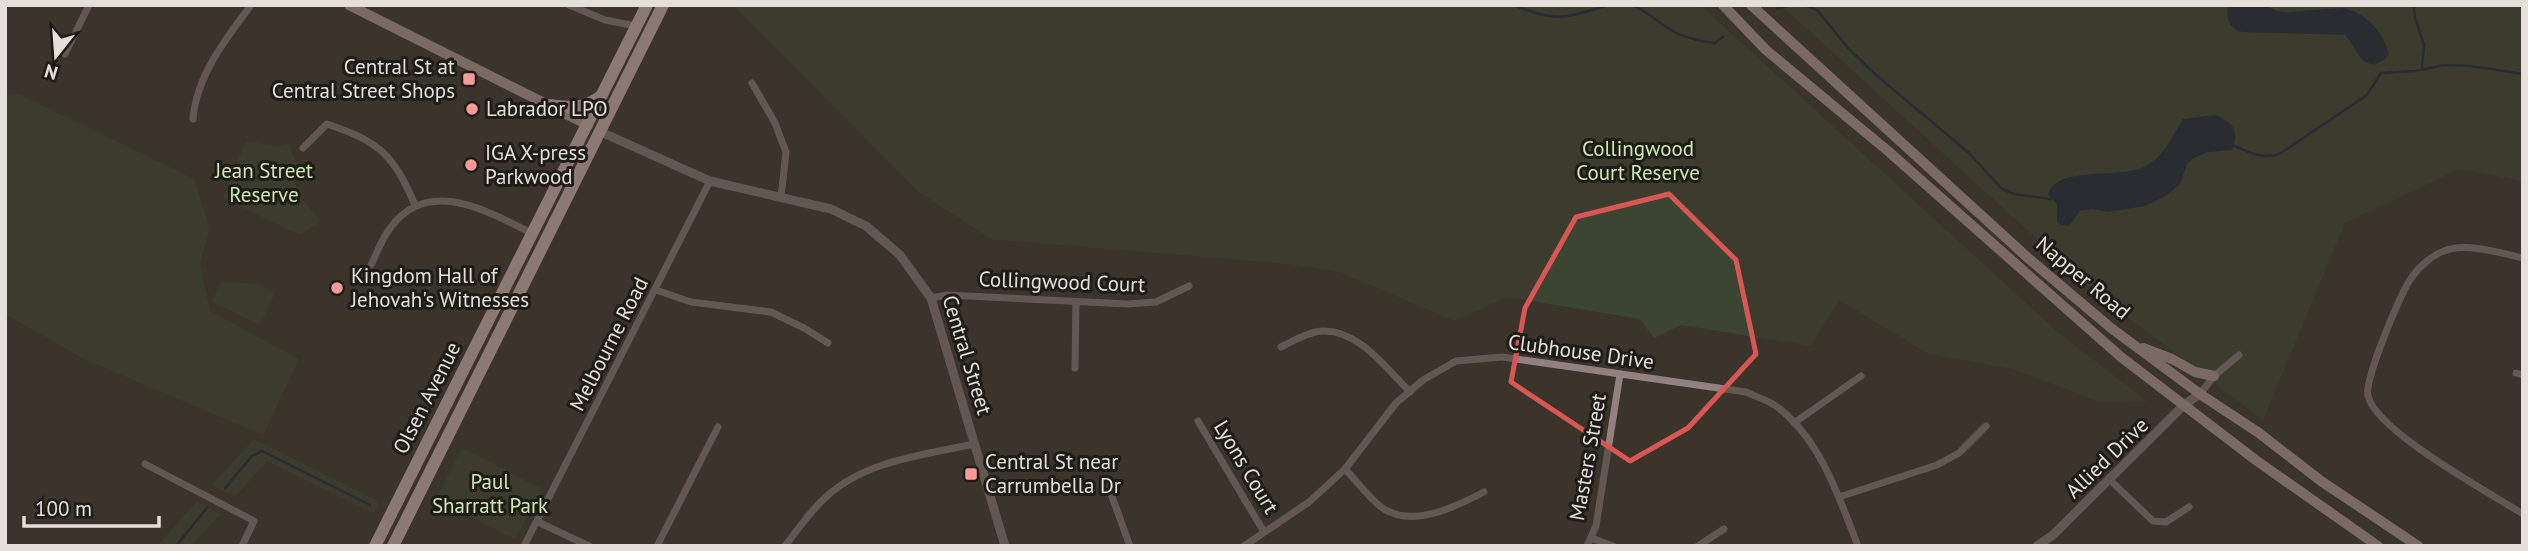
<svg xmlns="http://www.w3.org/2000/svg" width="2528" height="551" font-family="'PT Sans',sans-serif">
  <rect width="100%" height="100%" fill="#3b342a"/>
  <!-- green -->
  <g fill="#3c4532">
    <path d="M733,5h967l361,330 86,66 -48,1 -86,-33 -84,-15 -90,-54 -28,46 -130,-21 -27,13 -14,-19 -133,-22 -53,24 -114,-49 -53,-8 -296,-25 -72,-47z"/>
    <path d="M1781,5h742v176l-64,-12 -114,54 -82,197 -167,-127z"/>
    <path d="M5,95h16l173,84 16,50 -10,34 10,48 89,48 -36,76 -177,-75 -81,-46z"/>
    <path d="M246,141l30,5 13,-2 9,26 -3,11 2,12 24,28 -21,14 -77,-37z"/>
    <path d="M221,281l36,3 18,9 -15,32 -48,-23z"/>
    <path d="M254,439l125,63 -6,11 -106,-52 -32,36 -23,-12z"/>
    <path d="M462,448l80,41 -27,50 -79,-40z"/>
    <path d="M197,501l23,13 -29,32h-34z"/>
  </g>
  <!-- water -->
  <g fill="#15233b">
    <path d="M2228,5h37l12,6 10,1 56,-4c23,5 40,23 46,46l-5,6 -10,5c-18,-4 -18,-19 -29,-30l-103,-3c-14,-4 -16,-14 -14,-27z"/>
    <path d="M2215,115c18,6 25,17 17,35l-24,2 -14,6 -7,6 -7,20 -14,12 -21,10 -37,6 -16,-3 -12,2 -11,15 -9,-1 -3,-3v-18l-9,-9c9,-31 73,-15 98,-29 18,-10 26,-30 37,-47z"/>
  </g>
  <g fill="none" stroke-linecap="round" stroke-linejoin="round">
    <!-- stream -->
    <g stroke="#15233b" stroke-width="2.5">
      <path d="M1514,5c43,19 53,12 95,0"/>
      <path d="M1632,5c15,6 25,17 39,25 13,8 28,11 44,13l8,-6"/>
      <path d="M1805,5l12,5 31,38 28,27 93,78 33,36 12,5 37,5"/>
      <path d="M2414,5l1,12 9,28 -2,24"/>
      <path d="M1777,9l14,-4"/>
      <path d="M2232,145c18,7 31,16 49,8l86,-58 14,-22 34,-2 29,-6 27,1 52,8"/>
      <path d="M225,488l27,-32 10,-5 108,54"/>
      <path d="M176,546l31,-38"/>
    </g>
    <!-- minor -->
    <g stroke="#938181" stroke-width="7">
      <path d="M569,5l36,15 31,6"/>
      <path d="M65,54l24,-49"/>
      <path d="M752,83l23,40 11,29 -5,45"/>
      <path d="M193,119c3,-42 33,-81 58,-114"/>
      <path d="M303,148l24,-24c53,18 66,30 88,81"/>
      <path d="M2523,258c-22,-5 -57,-16 -79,-7 -12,4 -25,16 -32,26 -11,15 -48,103 -44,119 9,36 122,97 155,118"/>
      <path d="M371,265c6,-12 11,-27 20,-38 38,-51 97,-15 141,6"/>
      <path d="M656,290l35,12 80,10 33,16 24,15"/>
      <path d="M931,298l16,-3 181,9 28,-2 33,-16"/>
      <path d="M1281,347c12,-6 27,-15 41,-16 36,-2 64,37 88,61"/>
      <path d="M1075,368l1,-66"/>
      <path d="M2516,373l7,2"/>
      <path d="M2200,394l14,-18 25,-21"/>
      <path d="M1198,421l66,111"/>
      <path d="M1794,423l67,-47"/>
      <path d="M145,464l109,57 -12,25"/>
      <path d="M1345,469c11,11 26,32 39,40 30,19 73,-3 100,-17"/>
      <path d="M1106,480l24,66"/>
      <path d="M2110,480l43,41 13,1 23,-15"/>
      <path d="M1839,497l98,-32 22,-12 27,-27"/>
      <path d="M538,522l51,24"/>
      <path d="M1591,538l22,8"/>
      <path d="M524,546l186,-365"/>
      <path d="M657,546l61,-119"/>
      <path d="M785,546c13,-17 26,-36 42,-50 40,-36 97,-41 147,-52"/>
      <path d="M1244,546l65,-44 36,-33 51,-66 27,-23 33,-19 46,-4 244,35c11,5 25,9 34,17 42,34 59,89 78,137"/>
      <path d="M1587,546l9,-20 24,-152"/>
      <path d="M1698,546l26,-17"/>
    </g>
    <!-- tertiary -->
    <g stroke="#938181" stroke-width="9">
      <path d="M601,132l109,49 121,28 35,17 34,29 31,43 74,248"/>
      <path d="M2037,546l16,-11 131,-130 16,-11"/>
    </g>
    <!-- secondary -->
    <g stroke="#c9acac" stroke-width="10">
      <path d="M349,5l239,120"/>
      <path d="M1723,5l43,45 122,101 233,206 136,104 121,85"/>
      <path d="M1751,5l277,253 83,70 89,66 59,39 62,48 97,65"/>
      <path d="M2143,348l29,11 23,13 19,4"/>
    </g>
    <!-- primary -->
    <g stroke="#f2cdcd" stroke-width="12">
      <path d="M549,105c21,3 35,4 52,-9"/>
      <path d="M375,546l272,-541"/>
      <path d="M393,546l270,-541"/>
    </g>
  </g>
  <!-- marked area -->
  <path d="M0 0H2528V551H0ZM1669,194l67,66 20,94 -68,74 -58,33 -119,-79 14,-74 51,-91z" fill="#3b342a" fill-opacity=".55" fill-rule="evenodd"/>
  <path fill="none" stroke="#da5654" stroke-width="5" stroke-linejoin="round" d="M1669,194l67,66 20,94 -68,74 -58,33 -119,-79 14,-74 51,-91z"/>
  <!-- markers -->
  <g fill="#f59b97" stroke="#1f1c18" stroke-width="2.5">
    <rect x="462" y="72" width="14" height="14" rx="3.5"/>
    <circle cx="472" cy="109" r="7"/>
    <circle cx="471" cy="165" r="7"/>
    <circle cx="337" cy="288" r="7"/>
    <rect x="964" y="467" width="14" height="14" rx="3.5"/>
  </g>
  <g text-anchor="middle" stroke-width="6" stroke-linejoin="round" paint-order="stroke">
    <!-- poi labels -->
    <g font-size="21" fill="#e4dfd9" stroke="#1f1c18" text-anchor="start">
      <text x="455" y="74" text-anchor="end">Central St at<tspan x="455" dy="24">Central Street Shops</tspan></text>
      <text x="486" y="116">Labrador LPO</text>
      <text x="485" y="160">IGA X-press<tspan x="485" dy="24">Parkwood</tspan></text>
      <text x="351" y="283">Kingdom Hall of<tspan x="351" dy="24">Jehovah's Witnesses</tspan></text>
      <text x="985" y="469">Central St near<tspan x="985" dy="24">Carrumbella Dr</tspan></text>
    </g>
    <!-- park labels -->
    <g font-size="21" fill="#cce9b1" stroke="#1f1c18">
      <text x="1638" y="156">Collingwood<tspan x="1638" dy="24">Court Reserve</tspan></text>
      <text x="264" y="178">Jean Street<tspan x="264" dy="24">Reserve</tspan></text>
      <text x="490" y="489">Paul<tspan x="490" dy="24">Sharratt Park</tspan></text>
    </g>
    <!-- street labels -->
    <g font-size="21" fill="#e4dfd9" stroke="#1f1c18">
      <text transform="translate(2083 278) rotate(40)" y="7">Napper Road</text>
      <text transform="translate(1062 282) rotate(2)" y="7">Collingwood Court</text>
      <text transform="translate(609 344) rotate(-63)" y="7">Melbourne Road</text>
      <text transform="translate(1581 352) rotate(8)" y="7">Clubhouse Drive</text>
      <text transform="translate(967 355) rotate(73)" y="7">Central Street</text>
      <text transform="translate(427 398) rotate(-63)" y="7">Olsen Avenue</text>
      <text transform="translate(1588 457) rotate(-80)" y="7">Masters Street</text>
      <text transform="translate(2107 458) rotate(-44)" y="7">Allied Drive</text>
      <text transform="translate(1246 467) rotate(59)" y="7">Lyons Court</text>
    </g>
  </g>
  <!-- border -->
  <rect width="2528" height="551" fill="none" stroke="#e4dfd9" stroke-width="14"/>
  <!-- north arrow -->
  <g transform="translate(56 56) rotate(197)" stroke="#1f1c18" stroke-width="5" paint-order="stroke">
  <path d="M0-5L12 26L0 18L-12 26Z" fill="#e4dfd9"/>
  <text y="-10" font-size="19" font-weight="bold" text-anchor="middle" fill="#e4dfd9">N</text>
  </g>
  <!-- scale -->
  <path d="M24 516v10h135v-10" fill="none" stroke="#e4dfd9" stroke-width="3.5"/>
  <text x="35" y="516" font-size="21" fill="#e4dfd9" stroke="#1f1c18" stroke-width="5" paint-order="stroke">100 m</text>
</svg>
